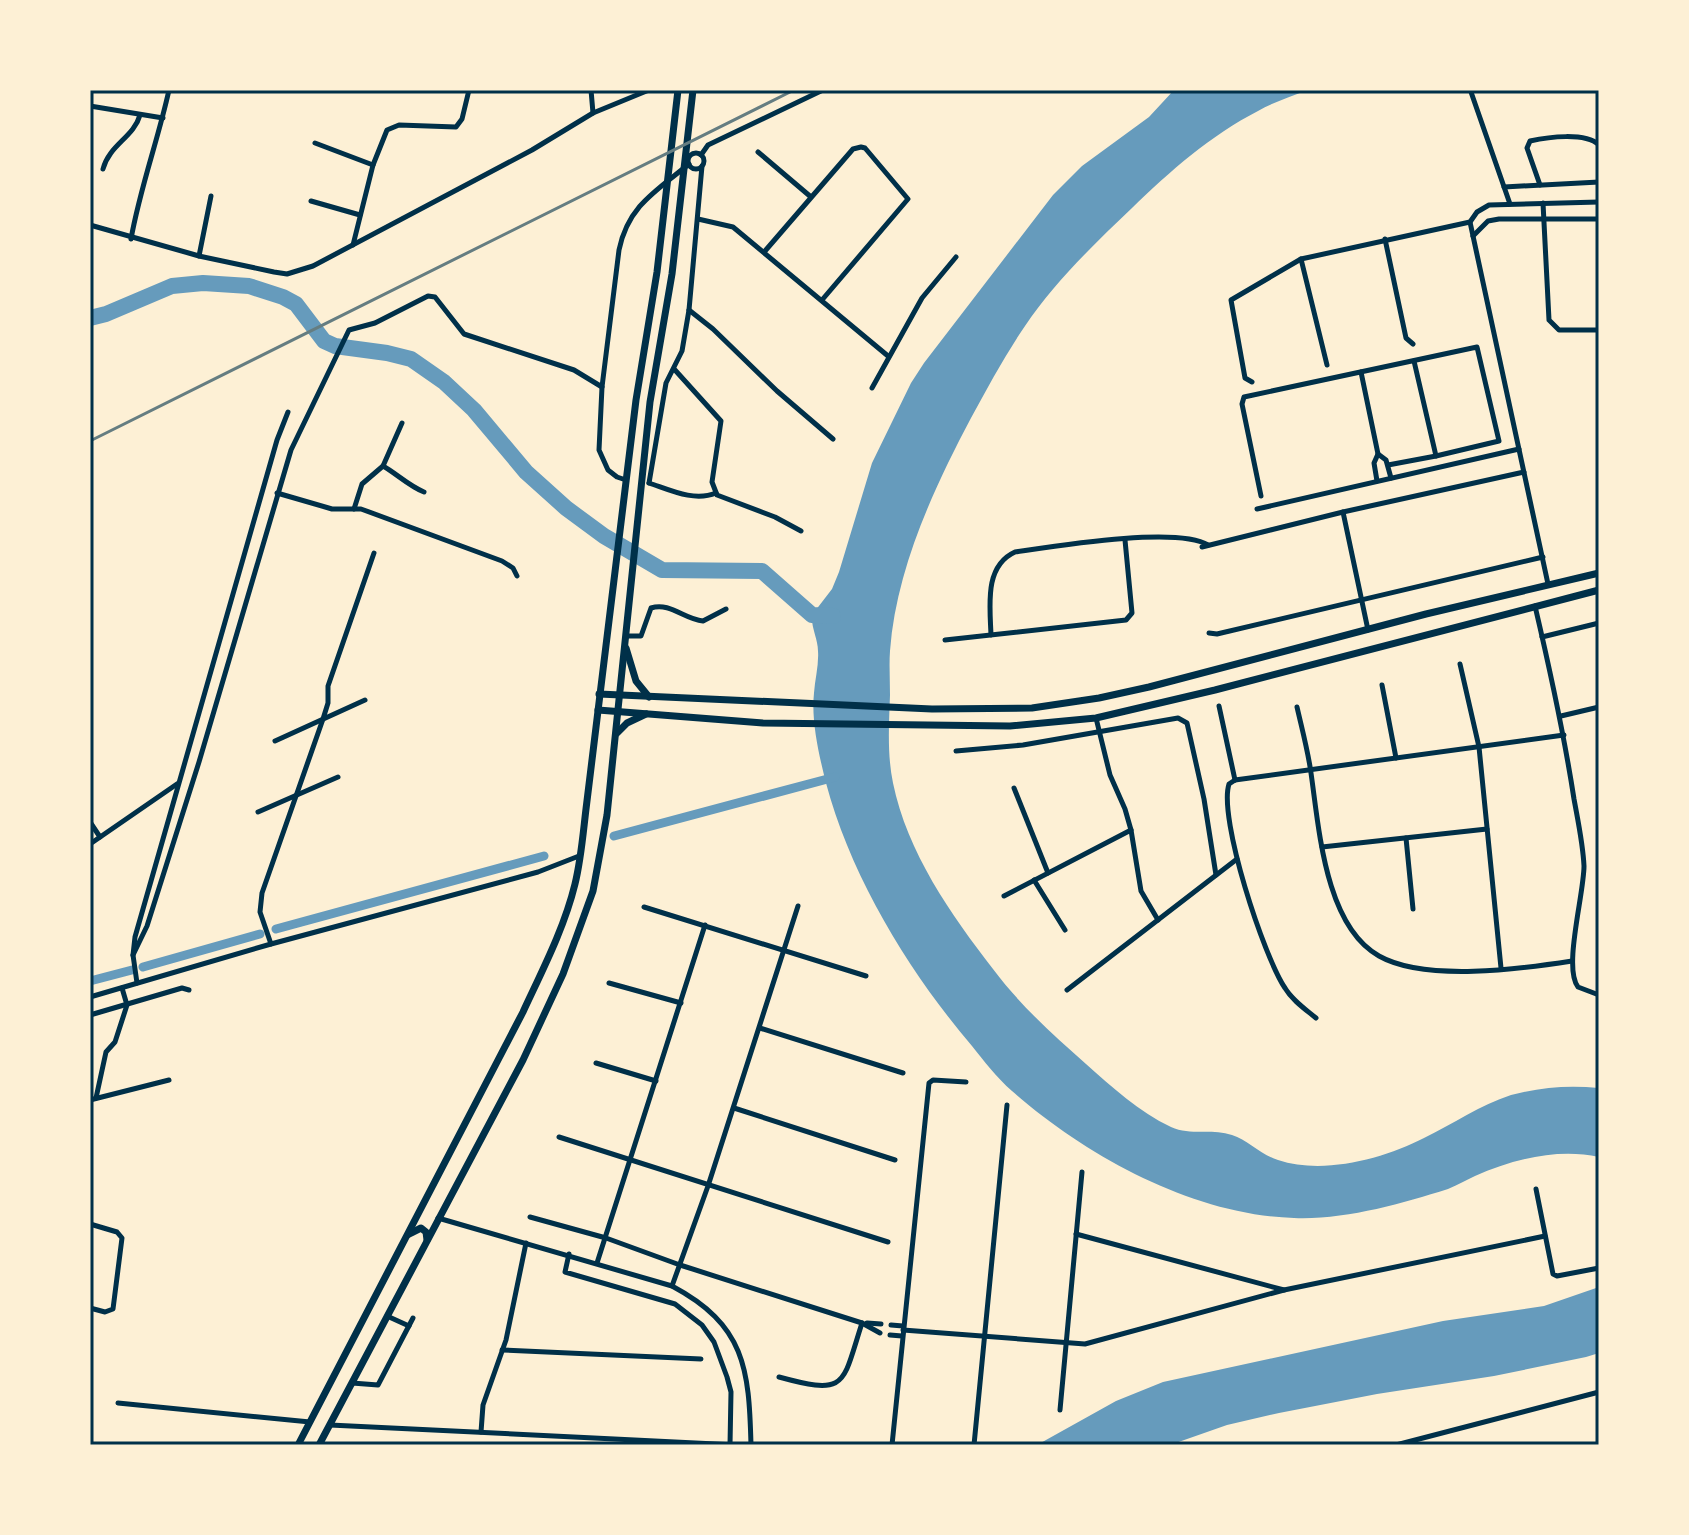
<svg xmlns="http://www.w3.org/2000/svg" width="1689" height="1535" font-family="'Source Sans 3',sans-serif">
  <rect width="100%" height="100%" fill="#fdf0d5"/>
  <!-- water -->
  <g fill="#669bbc">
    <path d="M1174,90h133c-16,7 -34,12 -49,21 -47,24 -89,61 -126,97 -38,36 -78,75 -107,118 -20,29 -37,61 -54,92 -37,70 -75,151 -81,233 -1,14 0,29 0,44 -1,29 -3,59 3,88 14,69 58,132 100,186 27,36 59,65 93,95 26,23 53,48 85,63 20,9 40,1 61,8 16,5 29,20 46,25 45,15 105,-1 146,-22 29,-14 56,-33 87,-43 30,-8 58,-10 88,-7v69c-41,-9 -86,2 -124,19 -9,4 -17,9 -27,13 -48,15 -103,31 -154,29 -101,-3 -208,-62 -282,-127 -15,-13 -28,-30 -40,-45 -63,-74 -121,-169 -146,-263 -7,-28 -15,-62 -12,-90 1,-14 5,-28 4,-42 0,-12 -7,-23 -6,-36l20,-26 7,-17 33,-109 39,-80 13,-20 129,-168 29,-29 67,-49z"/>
    <path d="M1599,1287v66l-13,4 -92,19 -117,18 -98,19 -52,12 -57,20h-133l79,-44 47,-19 280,-61 101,-15z"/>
  </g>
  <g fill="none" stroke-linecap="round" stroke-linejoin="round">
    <!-- canal -->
    <g stroke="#669bbc" stroke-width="9">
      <path d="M614,836l221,-59"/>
      <path d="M276,929l268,-73"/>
      <path d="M143,967l117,-33"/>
      <path d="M90,981l42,-11"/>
    </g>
    <!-- river -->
    <path stroke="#669bbc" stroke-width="16" d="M90,318l16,-4 66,-28 31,-3 46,3 34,11 13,7 28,37 11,5 52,7 24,6 33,23 30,28 52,62 40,36 38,28 58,34 100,1 50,44 21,1"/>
    <!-- minor -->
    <g stroke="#003049" stroke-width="5">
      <path d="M591,90l2,23"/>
      <path d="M1471,92l39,112"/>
      <path d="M90,106l73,12"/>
      <path d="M315,143l58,22"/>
      <path d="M758,152l53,45"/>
      <circle cx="696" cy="161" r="8"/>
      <path d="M701,155l7,-10 115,-55"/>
      <path d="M103,169c6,-24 31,-32 37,-54"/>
      <path d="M1540,185l-13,-37 3,-7c18,-4 55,-9 69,4"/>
      <path d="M1504,187l95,-5"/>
      <path d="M311,201l49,14"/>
      <path d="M1543,203l6,117 10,10h40"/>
      <path d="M698,219l35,8 155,129"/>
      <path d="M1470,222l78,362"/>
      <path d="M90,225l109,31 75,16 13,2 26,-8 219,-116 61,-37 56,-23"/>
      <path d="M1473,236l15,-15 11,-2h100"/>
      <path d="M131,239c9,-51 27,-99 38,-149"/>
      <path d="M1385,239l21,99 7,6"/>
      <path d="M353,245l20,-80 14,-35 12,-5 57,2 6,-8 7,-29"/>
      <path d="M765,251l88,-102 8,-2 4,1 43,51 -86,101"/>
      <path d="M199,256l12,-60"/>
      <path d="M1301,259l26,106"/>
      <path d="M689,310l24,19 64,62 56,48"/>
      <path d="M675,370l46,51 -9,61 5,13 58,22 26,14"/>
      <path d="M1361,372l17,82 -4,9 3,18"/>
      <path d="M1252,382l-7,-4 -14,-78 70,-41 169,-37 7,-10 12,-7 110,-3"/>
      <path d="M872,388l50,-90 34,-41"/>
      <path d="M1378,454l8,6 5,18"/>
      <path d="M1388,465l48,-9 -22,-95"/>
      <path d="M383,466c14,8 26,20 41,26"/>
      <path d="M626,480l-9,-3 -9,-7 -9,-20 3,-63 17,-137c9,-44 37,-59 70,-86"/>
      <path d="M649,483l17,-100 16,-32 7,-41 13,-144"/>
      <path d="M649,483c21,7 45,19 67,10"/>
      <path d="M277,493l55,16h29l141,52 11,7 4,8"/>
      <path d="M1261,496l-19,-92 2,-7 233,-50 22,94 -63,15"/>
      <path d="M354,509l8,-25 21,-18 19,-43"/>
      <path d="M1257,509l262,-60"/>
      <path d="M1343,512l25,118"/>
      <path d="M1202,547l141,-35 181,-40"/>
      <path d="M1535,606c15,64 29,128 39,193 4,22 9,45 10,67 0,28 -21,102 -6,121l21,8"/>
      <path d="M1209,633l8,1 326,-77"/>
      <path d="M991,635c-1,-29 -7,-69 24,-83 41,-6 162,-26 193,-7"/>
      <path d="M626,636h15l10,-28c19,-6 33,11 52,13l23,-12"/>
      <path d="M1542,637l57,-14"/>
      <path d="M945,640l181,-20 6,-7 -7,-73"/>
      <path d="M1460,664l19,83 22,221"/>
      <path d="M1382,685l14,73"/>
      <path d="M1219,706l16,74"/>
      <path d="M1297,707c5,22 11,44 14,66 8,55 14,153 68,183 46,26 142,13 193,5"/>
      <path d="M1561,716l38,-9"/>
      <path d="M1096,718l14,57 15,34 6,21 10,61 17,29"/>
      <path d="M275,741l90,-41"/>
      <path d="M956,751l67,-6 155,-27 9,5 17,76 12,76"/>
      <path d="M1235,780l329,-45"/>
      <path d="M1235,780l-6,4c-11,34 35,173 56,204 7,12 20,21 31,30"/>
      <path d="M1014,788l34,85"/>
      <path d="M258,812l80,-35"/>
      <path d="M90,822l10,15"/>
      <path d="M1406,838l7,71"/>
      <path d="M90,844l87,-60"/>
      <path d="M1322,847l165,-18"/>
      <path d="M1034,880l31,50"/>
      <path d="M1004,896l127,-66"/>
      <path d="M644,907l222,69"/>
      <path d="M271,944l-11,-32 2,-19 61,-174 5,-16v-17l46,-133"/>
      <path d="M133,955l14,-29 52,-164 92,-312 58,-120 26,-7 53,-27 7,1 29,37 110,36 28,17"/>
      <path d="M137,983l-4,-28 2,-18 142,-497 11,-28"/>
      <path d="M609,983l72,20"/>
      <path d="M1067,990l170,-131"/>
      <path d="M90,997l181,-53 267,-72 41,-16"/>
      <path d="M90,1015l92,-27 7,2"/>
      <path d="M760,1028l143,45"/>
      <path d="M596,1063l60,18"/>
      <path d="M96,1098l10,-46 9,-10 12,-37 -5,-17"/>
      <path d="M90,1100l79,-20"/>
      <path d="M734,1108l161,52"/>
      <path d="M559,1137l329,105"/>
      <path d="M1536,1189l17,85 4,2 42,-8"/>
      <path d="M530,1217l76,21 74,27 182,58 18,10"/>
      <path d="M438,1218l234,68c73,39 77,82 79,159"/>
      <path d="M90,1224l27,8 5,6 -9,71 -8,3 -15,-4"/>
      <path d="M1076,1234l208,56"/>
      <path d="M569,1254l-4,18 110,32 27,21 12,17 13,35 4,15 -1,53"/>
      <path d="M597,1263l108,-338"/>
      <path d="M672,1286l36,-100 90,-280"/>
      <path d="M387,1316l22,10"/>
      <path d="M867,1323l14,1"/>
      <path d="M891,1325l12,1"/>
      <path d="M903,1330l182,14 199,-54 261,-54"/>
      <path d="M890,1335l12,1"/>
      <path d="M502,1350l199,9"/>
      <path d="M779,1377c69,19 63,8 83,-54"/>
      <path d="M352,1383l26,2 35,-67"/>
      <path d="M118,1403l192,19"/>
      <path d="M1060,1410l22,-238"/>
      <path d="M330,1425l406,20"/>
      <path d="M481,1432l2,-27 23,-65 20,-97"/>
      <path d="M892,1445l37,-362 4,-3 33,2"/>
      <path d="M974,1445l33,-340"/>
      <path d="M1396,1445l203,-53"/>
    </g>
    <!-- secondary -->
    <g stroke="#003049" stroke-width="7">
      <path d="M626,648l10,33 13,16"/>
      <path d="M599,694l333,15 100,-1 67,-10 50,-11 277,-73 173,-41"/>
      <path d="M598,710l165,13 247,3 86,-8 119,-28 384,-100"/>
      <path d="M617,733l10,-10 19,-9"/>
      <path d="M409,1234l12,-6 5,4 1,8"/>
      <path d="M298,1445l225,-433c19,-41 41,-83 52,-128 6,-24 8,-50 11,-75l50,-409 21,-128 21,-182"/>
      <path d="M319,1445l204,-385 40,-86 30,-83 14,-76 43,-413 22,-128 21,-184"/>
    </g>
    <!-- rail -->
    <path stroke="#657d81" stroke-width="3" d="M90,441l704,-351"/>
  </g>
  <!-- border -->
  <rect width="1689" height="1535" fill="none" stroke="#fdf0d5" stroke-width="184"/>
  <rect x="92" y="92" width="1505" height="1351" fill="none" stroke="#003049" stroke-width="3"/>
</svg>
